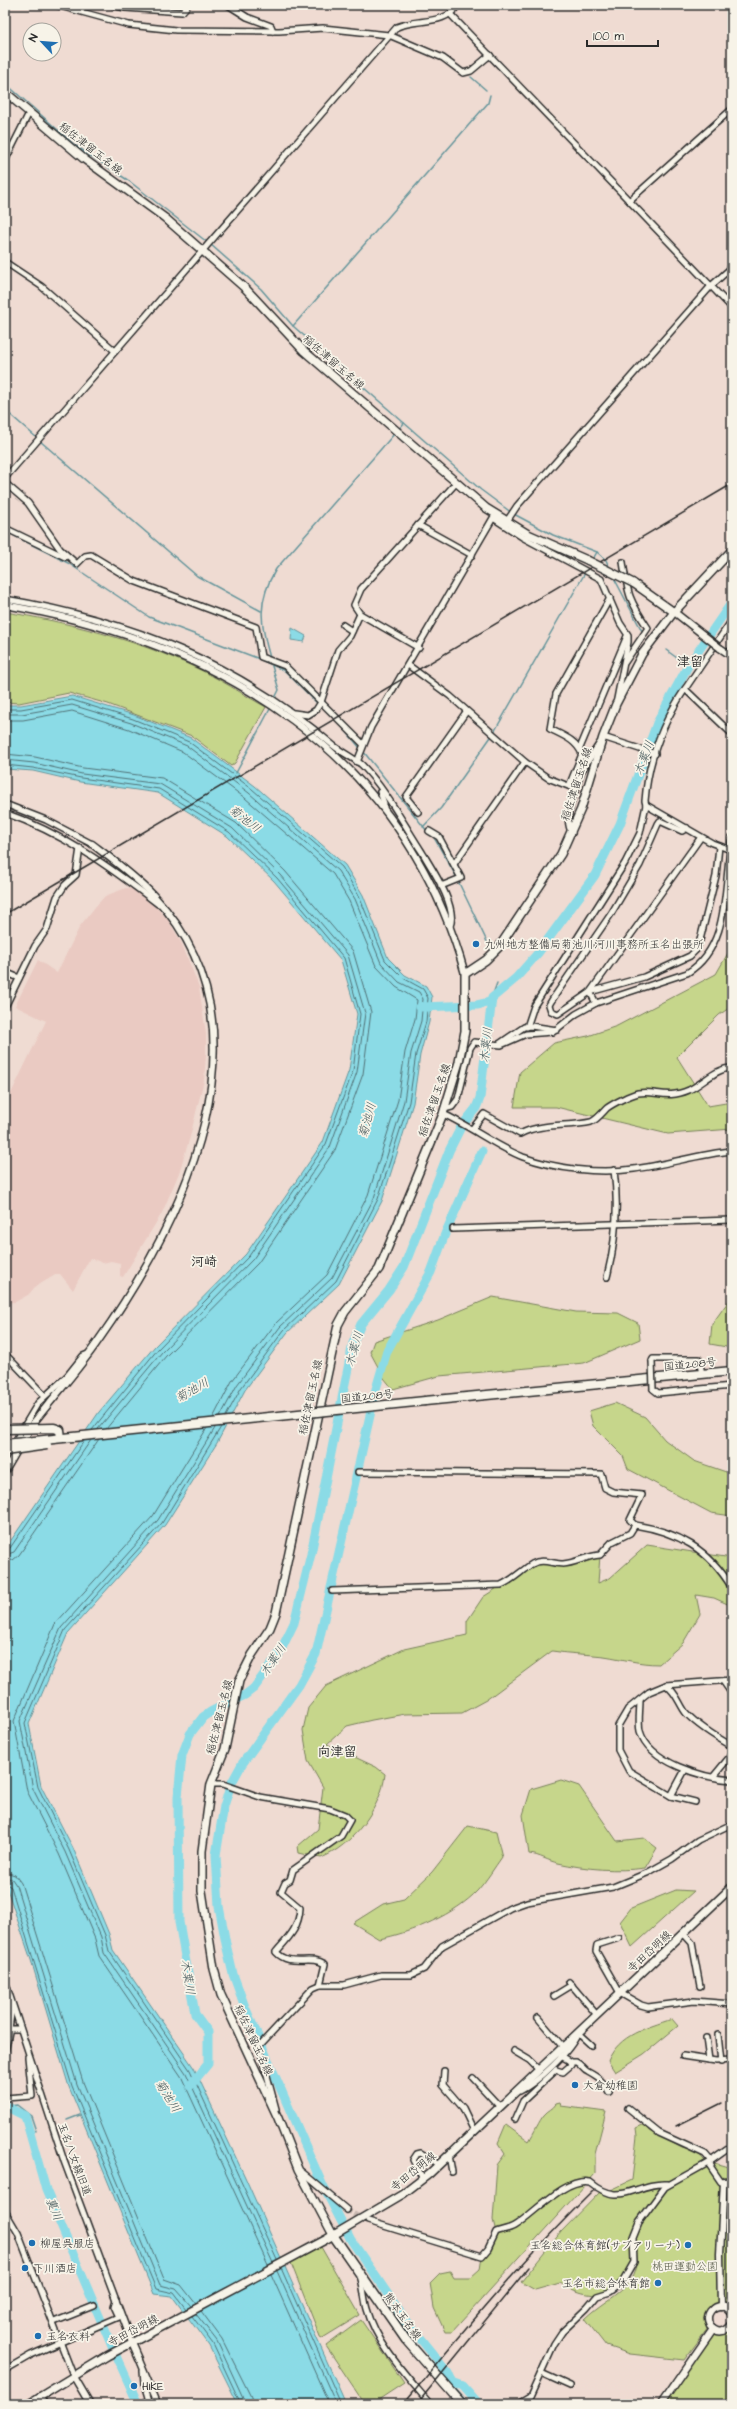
<svg xmlns="http://www.w3.org/2000/svg" width="737" height="2409" font-family="'Architects Daughter','Klee One',sans-serif">
  <rect width="100%" height="100%" fill="#efdbd2"/>
  <filter id="ink" filterUnits="userSpaceOnUse"><feTurbulence type="fractalNoise" baseFrequency=".025" numOctaves="2"/><feDisplacementMap in="SourceGraphic" scale="8" xChannelSelector="R" yChannelSelector="G"/><feConvolveMatrix kernelMatrix="1 2 1 2 8 2 1 2 1" color-interpolation-filters="sRGB"/></filter>
  <g filter="url(#ink)">
    <!-- built -->
    <path fill="#eacac2" d="M126,888l9,1 24,21 9,10 13,22 18,45 7,47v21l-2,25 -14,57 -11,36 -17,40 -39,64 -3,-1v-13l-9,-2 -8,2 -13,-5 -17,32 -13,-16h-3l-22,13 -7,8 -13,7 -10,1v-197l41,-85 -31,-15 23,-46 19,13 23,-47 15,-19 10,-11z"/>
    <!-- green -->
    <g fill="#c6d68b" stroke="#78805b">
      <path d="M5,612c59,9 135,29 189,55 25,11 48,27 72,40l-31,56 -4,3 -39,-30 -84,-32 -39,-11 -50,10 -14,-1z"/>
      <path d="M732,946v60l-13,9 -42,42 31,49 24,-4v27l-64,5 -112,-27h-42l6,-35 34,-29 34,-7 29,-10 99,-52z"/>
      <path d="M493,1297l83,15 42,1 20,10 2,16 -56,24 -145,13 -46,13 -9,-11 -14,-26 4,-11 64,-21z"/>
      <path d="M730,1299h2v49l-22,-4 2,-20z"/>
      <path d="M615,1403l30,14 20,23 29,21 38,13v42l-21,-3 -83,-44 -5,-13 -30,-30 -4,-15z"/>
      <path d="M647,1545l85,13v48l-18,-8 -18,-3 4,19 -17,29 -24,21c-20,0 -35,-5 -55,-8 -17,-2 -34,-2 -52,-5l-66,49 -24,13 -57,1 -33,6 -25,6 -20,18 49,23 9,7c-3,33 -33,72 -64,84l-22,-5 -1,-7 20,-17 5,-42 -15,-26 -5,-31 5,-22 18,-22 78,-37 63,-14v-14l16,-24 57,-36 23,3 37,-9 -2,28 12,-5z"/>
      <path d="M561,1780l18,6 38,55 27,-3 13,10 -12,20c-27,4 -60,1 -87,-5 -10,-2 -18,-8 -29,-9l-6,-39 8,-26z"/>
      <path d="M468,1826l28,6 6,25c-8,11 -15,23 -24,33 -22,24 -67,43 -99,49l-26,-16 30,-19 21,-5 28,-27z"/>
      <path d="M676,1890l18,1 -62,56 -12,-25 11,-14z"/>
      <path d="M672,2019l6,7 -34,28 -29,18 -7,-11c11,-27 39,-33 64,-42z"/>
      <path d="M560,2103l1,3 45,6 -11,42v20l-143,158h-7l-11,-24 -4,-25 10,-10 10,-2 4,7h17l9,-8 2,-14 14,-24 -3,-12 4,-55 8,-11 -7,-11 8,-19 23,17c5,-8 10,-20 15,-26 4,-5 9,-6 12,-11z"/>
      <path d="M645,2124l5,7 32,17 15,4 7,8 24,7 4,-9v148c-15,-11 -35,7 -24,22l-24,32 -54,-6 -24,-8 -21,-27c28,-27 60,-30 49,-78 0,7 2,16 0,22 -15,38 -44,38 -74,20l-25,7 -14,-8 40,-50 42,-43 8,1 21,-10 5,-44 -1,-8z"/>
      <path d="M321,2247l39,68 -39,24 -30,-76z"/>
      <path d="M361,2320l43,63 -32,21h-7l-39,-58z"/>
      <path d="M732,2328v76h-63l-5,-4 48,-69z"/>
    </g>
    <!-- water -->
    <g fill="#8bdbe6" stroke="#65959b">
      <path d="M292,628l14,8 -2,6 -13,-2z"/>
      <path d="M72,696l62,19 57,23 64,48 90,79 18,30 25,63 17,17 21,11 6,11 -3,25 -9,33 -7,48 -31,98 -43,83 -52,49 -42,57 -28,53 -52,82 -97,108 -39,91 12,62 32,62 36,86 4,16 81,118 51,109 101,227h-108l-29,-58 -37,-50 -18,-2 -85,-207 -38,-127 -26,-77v-334l94,-137 56,-66 91,-92 77,-112 26,-72 8,-56 -16,-54 -67,-79 -47,-45 -69,-43 -78,-11 -47,-11 -28,-2v-64h16z"/>
    </g>
    <g fill="none" stroke-linecap="round" stroke-linejoin="round">
      <!-- shore -->
      <g stroke="#517176" stroke-width="1">
        <path d="M5,709h16l51,-9 61,19 56,23 63,47 90,78 17,29 26,64 18,18 20,11 5,9 -2,24 -10,32 -7,48 -31,97 -42,82 -52,49 -43,58 -15,28"/>
        <path d="M5,714h17l50,-9 59,18 56,23 62,47 89,78 17,28 26,64 18,19 20,10 4,7 -2,22 -10,32 -7,48 -30,97 -42,80 -52,49 -43,58 -17,32"/>
        <path d="M5,720h18l49,-9 57,18 54,23 62,46 88,76 16,27 27,65 20,21 21,13 -2,19 -10,33 -7,48 -30,95 -41,80 -51,48 -44,58 -19,37"/>
        <path d="M5,754l30,3 48,11 79,10 74,45 49,48 68,80 18,61 -8,62 -28,76 -77,113 -92,93 -60,73"/>
        <path d="M5,760l29,3 48,11 78,10 72,44 48,47 68,80 17,58 -8,59 -27,75 -77,112 -91,93 -64,77"/>
        <path d="M5,765l28,3 48,10 78,11 70,43 48,46 67,80 16,56 -7,57 -27,73 -77,112 -91,93 -66,81"/>
        <path d="M221,1427l-59,96 -97,107 -40,93 13,64 31,63 36,85 4,16 81,119 87,190"/>
        <path d="M207,1428l-54,88 -98,108 -41,97 13,70 32,63 36,85 4,17 82,120 87,189"/>
        <path d="M215,1428l-57,92 -97,108 -41,93 13,68 32,63 36,85 3,16 82,120 87,190"/>
        <path d="M5,1550l5,-2 74,-107"/>
        <path d="M5,1555l9,-3 77,-112"/>
        <path d="M5,1561l8,-1 6,-5 80,-116"/>
        <path d="M5,1872l10,3 6,8 62,199 81,197 17,6 15,19"/>
        <path d="M5,1878l7,1 4,6 61,199 83,201 16,4 15,17"/>
        <path d="M5,1883l6,4 61,199 84,203 18,4 12,16"/>
        <path d="M281,2268l60,136"/>
        <path d="M277,2271l59,133"/>
        <path d="M271,2274l58,130"/>
        <path d="M201,2311l21,28 29,58 1,7"/>
        <path d="M196,2314l21,27 29,63"/>
        <path d="M192,2316l21,28 28,60"/>
      </g>
      <!-- stream -->
      <g stroke="#65959b" stroke-width="1.5">
        <path d="M471,77l15,13"/>
        <path d="M5,83l71,63 53,35 78,61"/>
        <path d="M210,244l51,45 32,37 188,164 31,23 41,22 44,17 9,8 4,9"/>
        <path d="M293,326l195,-223 2,-8"/>
        <path d="M5,410l32,28"/>
        <path d="M399,429l5,-6"/>
        <path d="M40,441l157,135 64,35"/>
        <path d="M5,531l63,32 81,54 108,41 28,13 33,33"/>
        <path d="M593,559l4,-7"/>
        <path d="M613,576l29,55"/>
        <path d="M666,650l22,16"/>
        <path d="M270,658c-10,-35 -13,-57 6,-89l119,-136"/>
        <path d="M271,706l8,-16 -7,-24"/>
        <path d="M340,724l21,25"/>
        <path d="M363,751l64,80"/>
        <path d="M236,773l34,-64"/>
        <path d="M423,827l18,-19 52,-74 92,-161"/>
        <path d="M433,836l24,42"/>
        <path d="M458,881l33,69"/>
        <path d="M490,1002l7,-19"/>
        <path d="M8,2106l9,-1 14,11 5,15"/>
        <path d="M67,2120l13,-5"/>
        <path d="M368,2278l51,70 50,56"/>
      </g>
      <!-- river -->
      <g stroke="#8bdbe6" stroke-width="9">
        <path d="M420,1007l57,-2 13,-3"/>
        <path d="M190,2086l18,-22v-32l-13,-18 -16,-92 -1,-125 4,-42 8,-21 13,-17 9,-6 33,-16 9,-7 25,-34 15,-31 17,-69 42,-211 8,-19 28,-34 15,-23 45,-116 12,-24 15,-19 4,-10 12,-100 24,-20 22,-25 57,-78 25,-51 37,-101 31,-57 44,-64"/>
        <path d="M5,2106l20,10 21,74 73,173"/>
        <path d="M121,2366l17,38"/>
        <path d="M479,2404l-16,-18 -11,-4 -4,-9 -42,-52 -55,-81 -28,-54 -78,-179 -12,-33 -7,-30 -7,-38 -3,-51 8,-49 7,-22 11,-20 57,-79 17,-31 60,-265 11,-38 44,-79 14,-38 37,-83"/>
      </g>
      <!-- minor-tunnel -->
      <path stroke="#c8b8b1" stroke-width="5" stroke-dasharray="5 2.5" stroke-linecap="butt" d="M347,2210l16,9"/>
      <!-- minor casing -->
      <g stroke="#2b2b2b" stroke-width="8">
        <g id="minor">
          <path d="M56,5l73,20 47,5 103,1 44,-3 66,7 54,23 20,15 8,-2 19,-16"/>
          <path d="M113,5l12,3 57,4 6,-7"/>
          <path d="M228,5l19,12 24,9 2,5"/>
          <path d="M451,15l281,293"/>
          <path d="M5,161l24,-48"/>
          <path d="M630,200l102,-91"/>
          <path d="M5,262l36,24 74,65"/>
          <path d="M5,478l392,-451c20,-9 48,-1 61,-22"/>
          <path d="M5,483l23,20 32,46 17,15 8,-8 6,-1 43,26 122,46 5,30 24,9 78,78"/>
          <path d="M505,524l12,-18 194,-220 21,-19"/>
          <path d="M418,525l54,30"/>
          <path d="M5,528l60,29"/>
          <path d="M623,562c5,33 6,38 25,66l-23,34"/>
          <path d="M5,599c125,21 233,64 329,147 9,7 21,13 28,19 24,25 41,58 60,87 10,17 36,55 28,74"/>
          <path d="M343,625l9,6"/>
          <path d="M419,648l-59,-34 -6,-9 7,-16 95,-106"/>
          <path d="M408,665l42,31 75,66 23,16 28,11c-5,12 -12,32 -4,44"/>
          <path d="M685,689l47,-69"/>
          <path d="M294,713l14,2 8,-5 5,-8 17,-52 12,-14 10,-22"/>
          <path d="M603,737l52,17"/>
          <path d="M580,748l47,-112"/>
          <path d="M357,762l14,-35 122,-209 29,19 79,42 19,44 8,12v7l-11,57"/>
          <path d="M569,786l13,-32c-6,-14 -18,-18 -32,-25l6,-35 54,-96"/>
          <path d="M732,788v4"/>
          <path d="M576,789l5,-17 18,-28"/>
          <path d="M380,792l4,11v5"/>
          <path d="M5,804l41,16 46,24"/>
          <path d="M418,812l-12,-15 60,-85"/>
          <path d="M5,813c58,20 105,54 153,91"/>
          <path d="M687,828l-5,3 -22,-10 -2,3 -18,41 -29,49 -59,86 -3,5 2,6 7,3 32,-22 54,-15 46,-21 6,-6 4,-10 16,-64 3,-30"/>
          <path d="M429,831l10,6 22,41 -20,8"/>
          <path d="M731,850l-19,-7 -66,-38 -1,-4c3,-40 18,-79 40,-112l47,45"/>
          <path d="M454,864l71,-102"/>
          <path d="M5,972l14,6"/>
          <path d="M596,1003l-6,-11 111,-155"/>
          <path d="M5,1007l30,-61 12,-17 10,-32 8,-12 11,-10 4,-27"/>
          <path d="M527,1027l7,-21 91,-143 15,-30 6,-28"/>
          <path d="M499,1044l25,-17 7,-1 26,4"/>
          <path d="M444,1109l8,-2 6,-8 12,-51 4,-6 27,3 25,-11 27,-2 23,-18 20,-11 91,-30c45,-27 36,-90 45,-136"/>
          <path d="M443,1114c27,12 52,32 80,43 33,12 75,17 111,12 33,-4 64,-15 98,-18"/>
          <path d="M472,1129l12,-15 36,20c20,-11 49,-7 71,-12 6,-2 12,-10 16,-14 7,-5 23,-13 31,-15 19,-3 28,7 51,-3 15,-7 27,-22 43,-22"/>
          <path d="M453,1229l279,-9"/>
          <path d="M607,1277c9,-36 12,-70 7,-107"/>
          <path d="M5,1354l40,42"/>
          <path d="M652,1361l1,-2h46l3,15"/>
          <path d="M653,1389l5,4 74,-7"/>
          <path d="M14,1443l24,-40 29,-27 16,-20 5,-2"/>
          <path d="M358,1472l243,2 4,14 8,4 29,3 -12,25 5,5c43,7 74,24 97,63"/>
          <path d="M332,1591l169,-6c12,-5 20,-14 31,-21 11,-6 20,0 31,0 13,-1 23,-8 37,-9l12,-13 18,-9 5,-8"/>
          <path d="M723,1681l9,13"/>
          <path d="M666,1685c11,8 13,19 20,28 12,13 30,24 46,33"/>
          <path d="M640,1700c0,10 -2,22 0,31 9,32 64,47 92,49"/>
          <path d="M713,1777l19,-23"/>
          <path d="M211,1784h12l37,13 70,12 15,6 5,5 -9,16 -48,34 -3,10 -5,3 -4,9 19,16c-1,20 -11,29 -24,44 15,16 33,2 49,12l-5,21"/>
          <path d="M671,1796l14,-26"/>
          <path d="M695,1802l-24,-6 -42,-25 -11,-21v-24l10,-17 21,-17 17,-7 66,-5"/>
          <path d="M683,1933l9,10 8,43"/>
          <path d="M619,1938l-22,7 -1,6 24,42 21,12 7,2 46,-6 38,3"/>
          <path d="M5,1981l59,180 68,182"/>
          <path d="M569,1982l28,33"/>
          <path d="M7,1988l-1,8 5,18 -2,15h11"/>
          <path d="M554,1996l18,-11"/>
          <path d="M538,2018l25,29"/>
          <path d="M718,2035l3,27"/>
          <path d="M706,2038l3,22"/>
          <path d="M514,2051l15,9 10,10"/>
          <path d="M683,2056l33,5 16,-1"/>
          <path d="M570,2062h6c5,2 7,8 12,10 11,6 15,9 21,20"/>
          <path d="M556,2070l7,2 8,-7 -1,-4 -9,-5"/>
          <path d="M444,2071l-1,14 20,23 11,23"/>
          <path d="M473,2078l27,29"/>
          <path d="M520,2091c18,-9 50,-39 58,-58l13,12"/>
          <path d="M5,2098l27,-2 -4,-39"/>
          <path d="M628,2108l31,25 46,21 6,7"/>
          <path d="M276,2109l-17,-63 54,-58 7,-3h24l37,-10h30l13,-6 18,-23 68,-38 17,-6 86,-15 34,-14 25,-14 26,-19 34,-16"/>
          <path d="M515,2119l8,-18 33,-31"/>
          <path d="M449,2155l3,17"/>
          <path d="M708,2163l13,19h3"/>
          <path d="M302,2172l45,38"/>
          <path d="M423,2179l-10,-19 4,-6 4,-1 18,12"/>
          <path d="M5,2211l13,22 55,142"/>
          <path d="M368,2221l114,35 6,-7 8,-17c5,-2 13,-3 18,-6 19,-11 51,-49 76,-44 32,27 44,0 78,2"/>
          <path d="M361,2279c3,10 3,20 6,30 10,36 40,67 63,95"/>
          <path d="M54,2322l40,-16"/>
          <path d="M139,2359l19,45"/>
          <path d="M5,2370l26,-15 88,-38 -5,-11 2,-6"/>
          <path d="M143,2371l1,13 6,20"/>
          <path d="M541,2373l29,13"/>
          <path d="M39,2396l6,8"/>
          <path d="M518,2404l12,-7 24,-53 8,-12 25,-24 10,-12 13,-4 12,-9 12,-21 -1,-25 6,-15 26,-35 43,-24 24,-17"/>
        </g>
      </g>
      <!-- tertiary casing -->
      <g stroke="#2b2b2b" stroke-width="9">
        <g id="tertiary">
          <path d="M5,605c216,37 399,148 460,369"/>
          <path d="M720,648l12,8"/>
          <path d="M5,1471c10,-16 19,-34 30,-50 21,-27 44,-52 63,-80 87,-123 179,-314 56,-445 -19,-20 -41,-36 -62,-52"/>
          <path d="M5,2050l4,-21"/>
          <path d="M721,2306l-1,-52 4,-72 8,-1"/>
          <path d="M732,2313l-7,-7c-13,-2 -21,9 -15,20 7,8 16,7 22,-2"/>
          <path d="M132,2343l7,16"/>
          <path d="M73,2375l17,29"/>
          <path d="M661,2404l52,-75"/>
        </g>
      </g>
      <!-- secondary casing -->
      <g stroke="#2b2b2b" stroke-width="10">
        <g id="secondary">
          <path d="M5,92l79,67 81,59 81,71 58,62 182,157 42,26 59,26"/>
          <path d="M633,583l41,29"/>
          <path d="M333,2235l-35,-66 -20,-51 -57,-123 -7,-26 -12,-78v-40l9,-67 14,-35 14,-68 13,-26 18,-27 6,-15 62,-288 7,-13 34,-43 64,-155 16,-52 6,-31v-57l21,-14 13,-13 62,-93 20,-45 22,-72 13,-33 26,-50 32,-42 58,-62"/>
          <path d="M28,2404l79,-48 218,-116 78,-46 26,-20 303,-287"/>
        </g>
      </g>
      <!-- primary casing -->
      <g stroke="#2b2b2b" stroke-width="11">
        <path id="primary" d="M333,2235l73,105 56,64"/>
      </g>
      <!-- trunk casing -->
      <g stroke="#2b2b2b" stroke-width="11">
        <path id="trunk" d="M425,1401l307,-30"/>
      </g>
      <!-- minor -->
      <use href="#minor" stroke="#f7f3e8" stroke-width="5"/>
      <!-- tertiary -->
      <use href="#tertiary" stroke="#f7f3e8" stroke-width="6"/>
      <!-- secondary -->
      <use href="#secondary" stroke="#f7f3e8" stroke-width="7"/>
      <!-- primary -->
      <use href="#primary" stroke="#f7f3e8" stroke-width="8"/>
      <!-- trunk -->
      <use href="#trunk" stroke="#f7f3e8" stroke-width="8"/>
      <!-- rail -->
      <g stroke="#2b2b2b" stroke-width="1.5">
        <path d="M5,914l727,-430"/>
        <path d="M676,2126l46,-23"/>
        <path d="M404,2404c60,-74 123,-149 191,-215"/>
        <path d="M417,2404l112,-137"/>
      </g>
      <!-- minor-bridge casing -->
      <g stroke="#2b2b2b" stroke-width="8" stroke-linecap="butt">
        <path id="minor-bridge" d="M652,1361l1,28"/>
      </g>
      <!-- tertiary-bridge casing -->
      <g stroke="#2b2b2b" stroke-width="9" stroke-linecap="butt">
        <path id="tertiary-bridge" d="M678,615l42,33"/>
      </g>
      <!-- secondary-bridge casing -->
      <g stroke="#2b2b2b" stroke-width="10" stroke-linecap="butt">
        <path id="secondary-bridge" d="M587,560l46,23"/>
      </g>
      <!-- trunk-bridge casing -->
      <g stroke="#2b2b2b" stroke-width="11" stroke-linecap="butt">
        <g id="trunk-bridge">
          <path d="M5,1429l49,-1 6,2 1,8"/>
          <path d="M5,1444l420,-43"/>
          <path d="M5,1451l42,-6"/>
        </g>
      </g>
      <!-- minor-bridge -->
      <use href="#minor-bridge" stroke="#f7f3e8" stroke-width="5"/>
      <!-- tertiary-bridge -->
      <use href="#tertiary-bridge" stroke="#f7f3e8" stroke-width="6"/>
      <!-- secondary-bridge -->
      <use href="#secondary-bridge" stroke="#f7f3e8" stroke-width="7"/>
      <!-- trunk-bridge -->
      <use href="#trunk-bridge" stroke="#f7f3e8" stroke-width="8"/>
    </g>
  </g>
  <!-- markers -->
  <g fill="#1f6fb2" stroke="#f7f3e8" stroke-width="1.5">
    <circle cx="476" cy="944" r="4"/>
    <circle cx="575" cy="2085" r="4"/>
    <circle cx="32" cy="2243" r="4"/>
    <circle cx="688" cy="2245" r="4"/>
    <circle cx="25" cy="2268" r="4"/>
    <circle cx="658" cy="2283" r="4"/>
    <circle cx="38" cy="2336" r="4"/>
    <circle cx="134" cy="2386" r="4"/>
  </g>
  <g text-anchor="middle" stroke-width="3.5" stroke-linejoin="round" paint-order="stroke">
    <!-- street labels -->
    <g font-size="11" fill="#2b2b2b" stroke="#f7f3e8">
      <text transform="translate(91 148) rotate(38)" y="4">稲佐津留玉名線</text>
      <text transform="translate(334 362) rotate(41)" y="4">稲佐津留玉名線</text>
      <text transform="translate(576 784) rotate(-72)" y="4">稲佐津留玉名線</text>
      <text transform="translate(434 1100) rotate(-71)" y="4">稲佐津留玉名線</text>
      <text transform="translate(690 1364) rotate(-6)" y="4">国道208号</text>
      <text transform="translate(367 1396) rotate(-6)" y="4">国道208号</text>
      <text transform="translate(310 1397) rotate(-78)" y="4">稲佐津留玉名線</text>
      <text transform="translate(219 1717) rotate(-76)" y="4">稲佐津留玉名線</text>
      <text transform="translate(649 1951) rotate(-43)" y="4">寺田岱明線</text>
      <text transform="translate(254 2040) rotate(65)" y="4">稲佐津留玉名線</text>
      <text transform="translate(75 2159) rotate(70)" y="4">玉名八女線旧道</text>
      <text transform="translate(413 2171) rotate(-39)" y="4">寺田岱明線</text>
      <text transform="translate(403 2316) rotate(54)" y="4">熊本玉名線</text>
      <text transform="translate(133 2330) rotate(-28)" y="4">寺田岱明線</text>
    </g>
    <!-- poi labels -->
    <g font-size="11" fill="#2b2b2b" stroke="#f7f3e8" text-anchor="start">
      <text x="484" y="948">九州地方整備局菊池川河川事務所玉名出張所</text>
      <text x="583" y="2089">大倉幼稚園</text>
      <text x="40" y="2247">柳屋呉服店</text>
      <text x="680" y="2249" text-anchor="end">玉名総合体育館(サブアリーナ)</text>
      <text x="33" y="2272">下川酒店</text>
      <text x="650" y="2287" text-anchor="end">玉名市総合体育館</text>
      <text x="46" y="2340">玉名衣料</text>
      <text x="142" y="2390">HIKE</text>
    </g>
    <!-- park labels -->
    <g font-size="11" fill="#525643" stroke="#f7f3e8">
      <text x="685" y="2270">桃田運動公園</text>
    </g>
    <!-- water labels -->
    <g font-size="12" font-style="italic" fill="#43575a" stroke="#f7f3e8">
      <text transform="translate(644 758) rotate(-70)" y="4">木葉川</text>
      <text transform="translate(245 819) rotate(38)" y="4">菊池川</text>
      <text transform="translate(486 1045) rotate(-84)" y="4">木葉川</text>
      <text transform="translate(367 1120) rotate(-75)" y="4">菊池川</text>
      <text transform="translate(354 1349) rotate(-74)" y="4">木葉川</text>
      <text transform="translate(192 1390) rotate(-30)" y="4">菊池川</text>
      <text transform="translate(273 1660) rotate(-56)" y="4">木葉川</text>
      <text transform="translate(188 1977) rotate(81)" y="4">木葉川</text>
      <text transform="translate(168 2096) rotate(58)" y="4">菊池川</text>
      <text transform="translate(54 2209) rotate(67)" y="4">裏川</text>
    </g>
    <!-- quarter labels -->
    <g font-size="13" font-weight="bold" fill="#2b2b2b" stroke="#f7f3e8">
      <text x="690" y="666">津留</text>
      <text x="204" y="1266">河崎</text>
      <text x="337" y="1756">向津留</text>
    </g>
  </g>
  <!-- margin -->
  <rect width="737" height="2409" fill="none" stroke="#f7f3e8" stroke-width="20"/>
  <rect x="10" y="10" width="717" height="2389" fill="none" stroke="#2b2b2b" stroke-width="1.5" filter="url(#ink)"/>
  <!-- north arrow -->
  <g transform="translate(42 42) rotate(296)"><circle r="19" fill="#f7f3e8" stroke="#a5a39c"/>
  <path d="M0-3L7 15L0 10L-7 15Z" fill="#1f6fb2"/>
  <text y="-6" font-size="11" font-weight="bold" text-anchor="middle" fill="#2b2b2b">N</text>
  </g>
  <!-- scale -->
  <path d="M587 40v6h71v-6" fill="none" stroke="#2b2b2b" stroke-width="2"/>
  <text x="593" y="40" font-size="12" fill="#2b2b2b" stroke="#f7f3e8" stroke-width="3" paint-order="stroke">100 m</text>
</svg>
